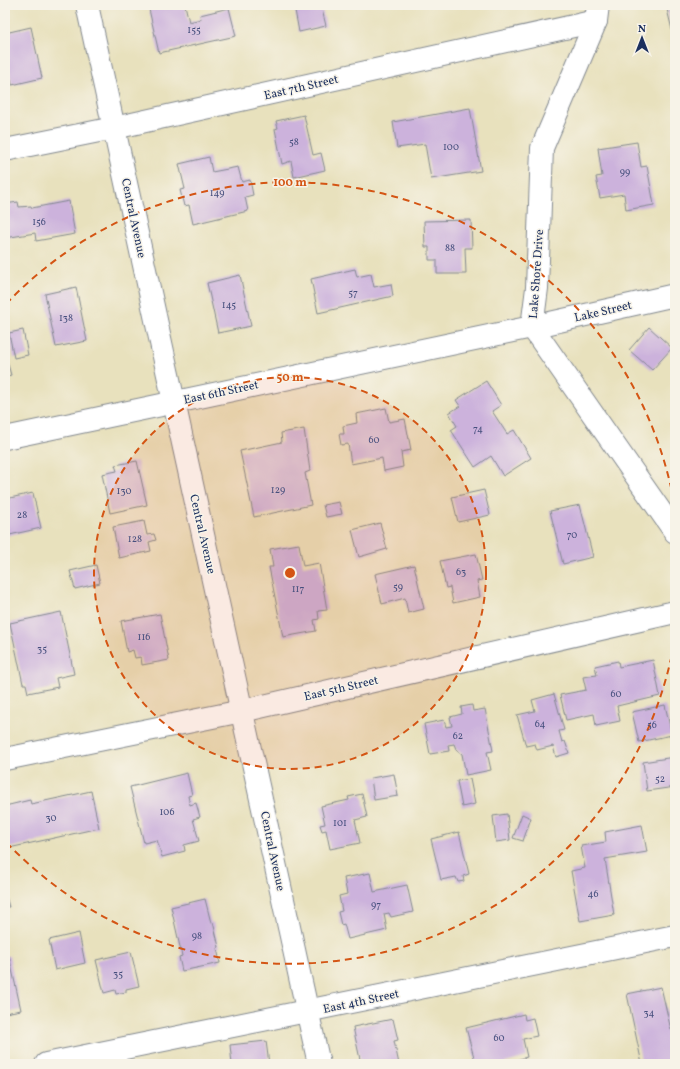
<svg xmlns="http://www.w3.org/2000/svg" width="680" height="1069" font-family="Vollkorn,serif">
  <rect width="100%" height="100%" fill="#f7f3e8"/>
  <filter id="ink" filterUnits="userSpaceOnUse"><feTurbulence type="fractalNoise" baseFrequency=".025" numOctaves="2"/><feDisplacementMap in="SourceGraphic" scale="8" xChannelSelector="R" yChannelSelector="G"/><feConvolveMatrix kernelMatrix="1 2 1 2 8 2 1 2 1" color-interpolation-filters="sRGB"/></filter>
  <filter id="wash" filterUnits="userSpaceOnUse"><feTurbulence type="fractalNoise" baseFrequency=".012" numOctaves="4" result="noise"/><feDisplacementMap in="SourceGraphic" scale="16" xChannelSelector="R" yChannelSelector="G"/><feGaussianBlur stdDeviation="0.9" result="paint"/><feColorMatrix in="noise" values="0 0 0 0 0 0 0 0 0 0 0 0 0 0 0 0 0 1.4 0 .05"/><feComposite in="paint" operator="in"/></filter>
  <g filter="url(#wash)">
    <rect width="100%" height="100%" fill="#e8e1bd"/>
    <g id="blocks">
      <!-- building -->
      <g fill="#ccb2dc">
        <path d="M148,5h37l4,17 12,-3 -1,-4 29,-7 7,28 -77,17z"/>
        <path d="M294,5h27l5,21 -27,6z"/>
        <path d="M666,5h9v29h-2z"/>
        <path d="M31,27l11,51 -30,7 -3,-14 -4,1v-39z"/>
        <path d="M470,108l11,63 -50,8 -6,-35 -28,4 -4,-26z"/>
        <path d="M304,115l9,40 8,-2 4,17 -31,7 -3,-16 -9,3 -7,-35 3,-1 -2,-7z"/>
        <path d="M637,142l4,25 6,-1 7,39 -28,5 -2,-16 -24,4 -4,-21 6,-1 -4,-28z"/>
        <path d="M209,157l3,15 26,-5 4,15 8,-2 3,15 -8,2 3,14 -55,13 -4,-19 -5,1 -4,-16 5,-1 -6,-25z"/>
        <path d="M69,201l6,33 -39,7 -1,-8 -30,5v-34l13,-2 1,5 12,-1 1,2z"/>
        <path d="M471,220l1,28h-7l1,26h-29v-14h-8v-13h-4l-1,-26z"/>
        <path d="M355,269l2,8 14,-3 3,13 17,-3 2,12 -75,17 -7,-34z"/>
        <path d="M240,275l11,51 -33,7 -11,-50z"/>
        <path d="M76,287l11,54 -31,6 -11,-53z"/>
        <path d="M649,327l23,21 -20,22 -23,-20z"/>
        <path d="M23,330l5,25 -14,3 -5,-25z"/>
        <path d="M5,354l6,21 -6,2z"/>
        <path d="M486,381l15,24 -9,6 15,23 7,-4 17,28 -28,18 -12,-20 -16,11 -24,-37 6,-4 -8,-13 11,-7 -4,-6z"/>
        <path d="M386,408l3,14 16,-3 6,31 -10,2 2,15 -19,4 -2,-13 -31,6 -3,-20 -7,1 -2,-11h5l-1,-8 14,-3 -1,-9z"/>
        <path d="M304,429l6,42 -5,2 6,32 -57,12 -14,-66 42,-9 -1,-9z"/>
        <path d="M137,461l10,44 -37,8 -8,-39 15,-3 -2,-6z"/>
        <path d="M484,490l6,25 -32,7 -6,-25z"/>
        <path d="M33,493l8,35 -36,8v-37z"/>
        <path d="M339,502l3,12 -16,3 -3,-12z"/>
        <path d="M580,505l13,52 -30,7 -13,-53z"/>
        <path d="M144,521l3,14 7,-1 2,6 -7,2 2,9 -32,7 -6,-31z"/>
        <path d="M380,523l7,26 -28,8 -7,-27z"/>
        <path d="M299,544l4,22 16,-3 8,47 -9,1 1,8 -5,1 2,11 -33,6 -14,-70h4l-3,-18z"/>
        <path d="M476,554l6,26 -5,1 3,16 -27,6 -3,-16 -4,1 -6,-27z"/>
        <path d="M96,565l4,18 -25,6 -5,-18z"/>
        <path d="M414,565l10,44 -16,4 -3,-15 -23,6 -7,-30z"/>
        <path d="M61,612l13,62 -18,4 2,9 -30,6 -2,-9h-3l-13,-61z"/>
        <path d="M160,614l9,46 -27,5 -1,-8 -6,1 -2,-8 -6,2 -6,-31z"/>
        <path d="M653,660l7,36 -43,10 3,15 -24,5 -2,-12 -28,6 -6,-25 26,-5 -3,-13 14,-2 -2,-9 23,-5 1,6z"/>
        <path d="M554,694l10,36 -5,1 3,11 3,-1 4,12 -13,4 -3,-11 -16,4 -2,-6 -9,2 -9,-31 18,-4 -3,-11z"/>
        <path d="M472,705l1,6 12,-2 8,42 -6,1 4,18 -25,5 -4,-21 -6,-5 -2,-5 -6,1 1,6 -19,3 -6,-30 20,-4 2,7 6,-1 -2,-9 12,-3 -1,-7z"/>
        <path d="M665,705l7,30 -33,7 -7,-30z"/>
        <path d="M674,757l1,30 -28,4 -4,-29z"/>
        <path d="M187,773l5,22 -4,1 2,9 6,-2 4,14 -7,2 6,22 -15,4 1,6 -23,6 -5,-17 -13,3 -14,-56z"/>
        <path d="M394,774l4,22 -24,4 -3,-22z"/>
        <path d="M470,779l5,25 -13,3 -5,-26z"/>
        <path d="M91,791l8,37 -90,20 -4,-19v-23l25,-6 1,4z"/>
        <path d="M362,794l5,23 -12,3 5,23 -30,6 -4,-19 -4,1 -2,-6 5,-1 -4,-18 28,-6 -1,-3z"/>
        <path d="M507,814l3,26 -14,2 -3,-26z"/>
        <path d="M522,814l9,4 -8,23 -10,-3z"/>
        <path d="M642,825l5,27 -42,7 9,56 -34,6 -9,-50 14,-3 -4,-22 25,-4 -1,-10z"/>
        <path d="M459,832l10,42 -6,2 1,5 -6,1 -2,-5 -15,3 -10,-41z"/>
        <path d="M370,873l4,19 33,-7 6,27 -22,5 -2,-4 -5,1 3,16 -39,9 -4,-15 -3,1 -3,-13 4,-1 -3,-15 8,-2 -3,-16z"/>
        <path d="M5,893l4,14h-4z"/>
        <path d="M205,899l6,24 2,-1 6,25 -2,1 3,15 -38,8 -3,-14 3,-1 -11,-49z"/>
        <path d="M79,933l6,30 -30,7 -6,-30z"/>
        <path d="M131,952l8,34 -13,3v3l-10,2 -1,-4 -11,3 -8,-33z"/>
        <path d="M5,956h4l12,54 -16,3z"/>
        <path d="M661,987l10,43 4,-1v35h-33l-15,-70z"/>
        <path d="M524,1014l1,6 8,-2 4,18 -14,3 4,18 -25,7h-35l8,-3 -9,-33z"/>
        <path d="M393,1019l5,21 -4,1 5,23h-38l-8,-37z"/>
        <path d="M266,1041l3,23h-37l-2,-19z"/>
      </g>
    </g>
  </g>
  <g filter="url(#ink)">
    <use href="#blocks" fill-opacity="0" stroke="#82888e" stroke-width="1"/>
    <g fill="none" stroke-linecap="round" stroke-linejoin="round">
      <!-- street casing -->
      <g stroke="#82888e" stroke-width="24">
        <g id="street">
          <path d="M87,5l232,1059"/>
          <path d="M598,5l-2,16 -54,127 -5,140 -5,39 143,205"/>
          <path d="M5,150l109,-22 482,-107"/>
          <path d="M5,438l527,-111 143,-32"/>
          <path d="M5,759l237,-48 433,-99"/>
          <path d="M46,1064l629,-128"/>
        </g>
      </g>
      <!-- street -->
      <use href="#street" stroke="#fff" stroke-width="22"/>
    </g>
  </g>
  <!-- distance rings -->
  <circle cx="290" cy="573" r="196" fill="#d45514" fill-opacity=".12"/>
  <g fill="none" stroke="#d45514" stroke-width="2" stroke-dasharray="7 5">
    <circle cx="290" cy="573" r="196"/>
    <path d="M674 644A391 391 0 0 1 6 842M6 304A391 391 0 0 1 674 502"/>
  </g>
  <g text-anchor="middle" stroke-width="3" stroke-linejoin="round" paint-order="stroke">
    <!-- number labels -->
    <g font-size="10" fill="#47507e">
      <text x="194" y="33">155</text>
      <text x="294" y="145">58</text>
      <text x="451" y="150">100</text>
      <text x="625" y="175">99</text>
      <text x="217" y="196">149</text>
      <text x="39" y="225">156</text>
      <text x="450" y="251">88</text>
      <text x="353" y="296">57</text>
      <text x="229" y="308">145</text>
      <text x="66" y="321">138</text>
      <text x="478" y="432">74</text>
      <text x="374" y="443">60</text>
      <text x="278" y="493">129</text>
      <text x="124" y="494">130</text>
      <text x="22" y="518">28</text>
      <text x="572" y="538">70</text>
      <text x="135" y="542">128</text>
      <text x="461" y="575">63</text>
      <text x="398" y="590">59</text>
      <text x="298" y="592">117</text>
      <text x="144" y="640">116</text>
      <text x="42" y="652">35</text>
      <text x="616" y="697">60</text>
      <text x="540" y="727">64</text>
      <text x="652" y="728">56</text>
      <text x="458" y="739">62</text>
      <text x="660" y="782">52</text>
      <text x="167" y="815">106</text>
      <text x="51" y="821">30</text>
      <text x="340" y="826">101</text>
      <text x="593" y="897">46</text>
      <text x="376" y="908">97</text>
      <text x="197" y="939">98</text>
      <text x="118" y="977">35</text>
      <text x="649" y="1016">34</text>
      <text x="499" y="1041">60</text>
    </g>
    <!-- street labels -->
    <g font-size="12" fill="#1b2f5e" stroke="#f7f3e8">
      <text transform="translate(301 87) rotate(-13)" y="4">East 7th Street</text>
      <text transform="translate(134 218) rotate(78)" y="4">Central Avenue</text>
      <text transform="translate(536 274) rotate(-86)" y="4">Lake Shore Drive</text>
      <text transform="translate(603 311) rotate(-13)" y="4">Lake Street</text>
      <text transform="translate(221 392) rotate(-12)" y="4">East 6th Street</text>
      <text transform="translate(203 534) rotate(77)" y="4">Central Avenue</text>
      <text transform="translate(341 688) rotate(-13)" y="4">East 5th Street</text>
      <text transform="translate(273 851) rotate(78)" y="4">Central Avenue</text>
      <text transform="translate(361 1001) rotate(-12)" y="4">East 4th Street</text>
    </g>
  </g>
  <circle cx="290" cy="573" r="6" fill="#d45514" stroke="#f7f3e8" stroke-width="2"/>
  <g font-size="12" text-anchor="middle" font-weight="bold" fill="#d45514" stroke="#f7f3e8" stroke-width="3" stroke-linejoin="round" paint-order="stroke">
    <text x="290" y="186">100 m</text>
    <text x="290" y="381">50 m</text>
  </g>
  <!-- margin -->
  <rect width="680" height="1069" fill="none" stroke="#f7f3e8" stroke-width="20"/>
  <!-- north arrow -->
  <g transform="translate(642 38)" stroke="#f7f3e8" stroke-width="3" paint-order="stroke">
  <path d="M0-3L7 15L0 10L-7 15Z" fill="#1b2f5e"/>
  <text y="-6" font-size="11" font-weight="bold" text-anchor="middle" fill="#1b2f5e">N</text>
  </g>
</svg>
